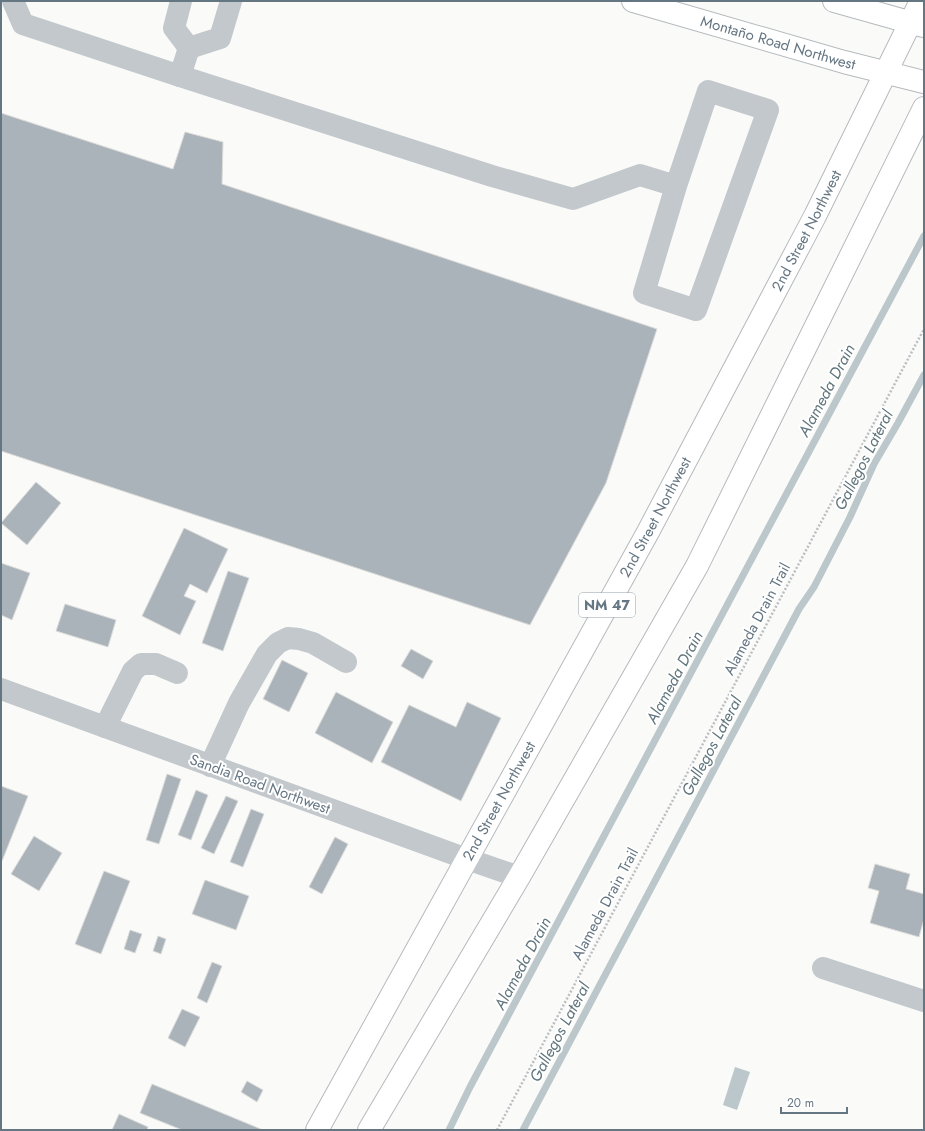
<svg xmlns="http://www.w3.org/2000/svg" width="925" height="1131" font-family="Jost,sans-serif">
  <rect width="100%" height="100%" fill="#fafaf8"/>
  <!-- water -->
  <path fill="#bbc7cb" d="M735,1067l15,5 -13,38 -14,-5z"/>
  <g fill="none" stroke-linecap="round" stroke-linejoin="round">
    <!-- stream -->
    <g stroke="#bbc7cb" stroke-width="7">
      <path d="M449,1130l21,-43 454,-851"/>
      <path d="M523,1130l276,-521 15,-22 36,-70 24,-53 24,-41 26,-48"/>
    </g>
  </g>
  <!-- building -->
  <g fill="#aab3b9" stroke="#dcdcda">
    <path d="M1,113l172,56 12,-37 38,10 -1,42 435,145 -51,154 -76,142 -529,-174z"/>
    <path d="M36,482l25,21 -34,42 -26,-22z"/>
    <path d="M184,528l44,21 -21,44 -17,-9 -6,12 12,5 -16,34 -38,-19z"/>
    <path d="M1,563l29,10 -18,47 -11,-5z"/>
    <path d="M228,571l21,7 -26,73 -21,-8z"/>
    <path d="M65,604l51,16 -8,27 -52,-16z"/>
    <path d="M411,649l22,12 -10,18 -22,-13z"/>
    <path d="M282,660l26,13 -19,39 -26,-13z"/>
    <path d="M336,692l57,30 -21,41 -57,-30z"/>
    <path d="M467,702l34,16 -40,83 -80,-39 28,-57 47,22z"/>
    <path d="M167,774l14,5 -22,65 -13,-4z"/>
    <path d="M1,786l27,10 -26,65h-1z"/>
    <path d="M196,790l12,5 -17,45 -13,-5z"/>
    <path d="M226,796l12,5 -24,53 -13,-6z"/>
    <path d="M251,809l13,5 -21,53 -13,-5z"/>
    <path d="M34,836l28,17 -23,38 -28,-17z"/>
    <path d="M335,837l13,7 -26,50 -13,-7z"/>
    <path d="M875,864l35,10 -4,15 18,5v25l-5,18 -49,-14 9,-32 -11,-3z"/>
    <path d="M104,871l26,10 -29,73 -26,-10z"/>
    <path d="M205,880l44,16 -13,34 -44,-16z"/>
    <path d="M130,930l12,4 -7,19 -11,-4z"/>
    <path d="M158,936l8,3 -5,15 -8,-3z"/>
    <path d="M212,962l10,4 -15,37 -10,-5z"/>
    <path d="M182,1009l18,8 -15,30 -17,-9z"/>
    <path d="M247,1081l16,9 -6,12 -16,-10z"/>
    <path d="M152,1084l111,46h-81l-42,-17z"/>
    <path d="M119,1114l29,13 -1,3h-35z"/>
  </g>
  <g fill="none" stroke-linecap="round" stroke-linejoin="round">
    <!-- major casing -->
    <g stroke="#b5babe" stroke-width="24">
      <g id="major">
        <path id="s1" d="M633,1l211,61 80,20"/>
        <path d="M834,1l89,25"/>
        <path id="s2" d="M317,1130l331,-598 167,-316 106,-215"/>
        <path d="M369,1130l150,-253 178,-311 227,-458"/>
      </g>
    </g>
    <!-- path -->
    <path stroke="#bbbfc2" stroke-width="2.5" stroke-dasharray="2 2" stroke-linecap="butt" d="M497,1130l427,-801"/>
    <!-- minor -->
    <g stroke="#c3c8cc" stroke-width="22">
      <path d="M13,1l10,23 157,52 9,-28"/>
      <path d="M181,1l-7,27 15,20"/>
      <path d="M189,48l31,-10 11,-37"/>
      <path d="M180,76l312,100 81,23 67,-24 36,11 -32,107 52,17 72,-200 -60,-19 -32,95"/>
      <path d="M1,689l466,170 52,18"/>
      <path d="M105,727l28,-56 8,-7h15l21,9"/>
      <path d="M210,766l29,-63 28,-49 11,-11 10,-5 11,1 14,4 33,19"/>
      <path d="M823,968l101,33"/>
    </g>
    <!-- major -->
    <use href="#major" stroke="#fff" stroke-width="22"/>
  </g>
  <g text-anchor="middle" stroke-width="4" stroke-linejoin="round" paint-order="stroke">
    <!-- shield labels -->
    <rect fill="#fff" stroke="#939fa8" stroke-width="1" x="579" y="593" width="56" height="24" rx="3"/>
    <g font-size="14" font-weight="bold" fill="#657683">
      <text x="607" y="610">NM 47</text>
    </g>
    <!-- street labels -->
    <g font-size="15" fill="#657683" stroke="#fff">
      <text dy="5" stroke="none"><textPath href="#s1" startOffset="151">Montaño Road Northwest</textPath></text>
      <text dy="5" stroke="none"><textPath href="#s2" startOffset="1024">2nd Street Northwest</textPath></text>
      <text dy="5" stroke="none"><textPath href="#s2" startOffset="700">2nd Street Northwest</textPath></text>
      <text transform="translate(757 619) rotate(-62)" y="5">Alameda Drain Trail</text>
      <text transform="translate(260 784) rotate(20)" y="5">Sandia Road Northwest</text>
      <text dy="5" stroke="none"><textPath href="#s2" startOffset="376">2nd Street Northwest</textPath></text>
      <text transform="translate(605 904) rotate(-62)" y="5">Alameda Drain Trail</text>
    </g>
    <!-- water labels -->
    <g font-size="16" font-style="italic" fill="#60757c" stroke="#fff">
      <text transform="translate(826 390) rotate(-62)" y="6">Alameda Drain</text>
      <text transform="translate(863 460) rotate(-63)" y="6">Gallegos Lateral</text>
      <text transform="translate(674 677) rotate(-62)" y="6">Alameda Drain</text>
      <text transform="translate(711 746) rotate(-62)" y="6">Gallegos Lateral</text>
      <text transform="translate(522 963) rotate(-62)" y="6">Alameda Drain</text>
      <text transform="translate(559 1032) rotate(-62)" y="6">Gallegos Lateral</text>
    </g>
  </g>
  <!-- border -->
  <rect width="925" height="1131" fill="none" stroke="#657683" stroke-width="4"/>
  <!-- scale -->
  <path d="M781 1107v6h66v-6" fill="none" stroke="#657683" stroke-width="2"/>
  <text x="787" y="1107" font-size="12" fill="#657683" stroke="#ffffff" stroke-width="3" paint-order="stroke">20 m</text>
</svg>
